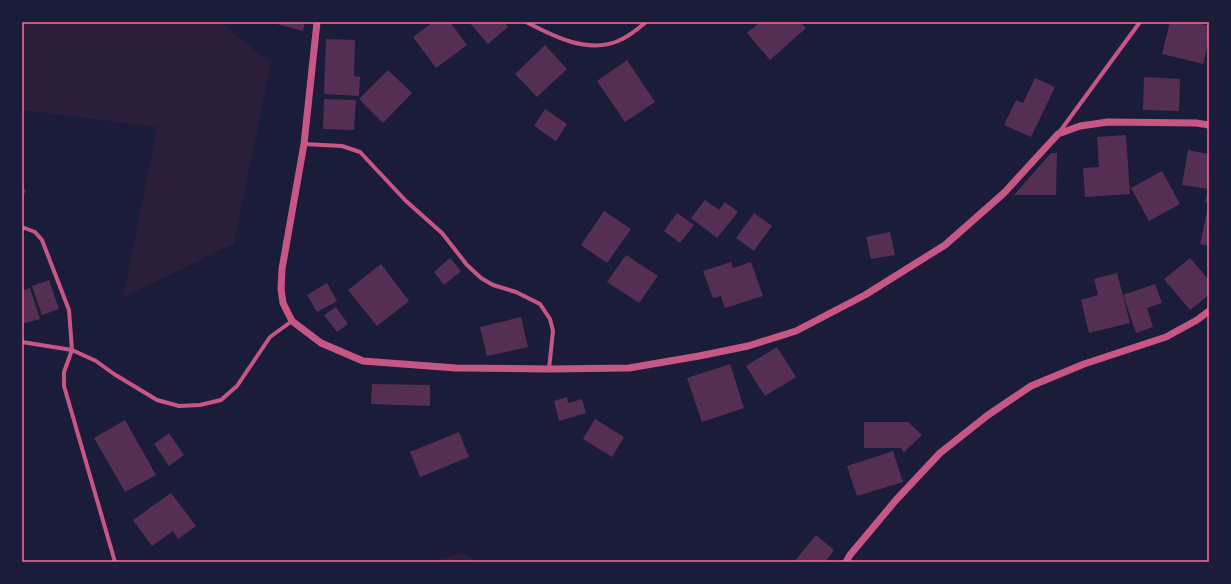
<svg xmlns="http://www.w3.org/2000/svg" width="1231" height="584" font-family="Mulish,sans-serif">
  <rect width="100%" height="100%" fill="#1b1b3a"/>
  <!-- green -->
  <g fill="#2a1e3b">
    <path d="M22,22h198l51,41 -37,180 -111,55 34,-171 -135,-17z"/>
    <path d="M462,552l14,10h-42z"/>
  </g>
  <!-- building -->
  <g fill="#542f53">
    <path d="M270,22h35l-2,9z"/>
    <path d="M433,22h17l17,23 -31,23 -23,-31z"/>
    <path d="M469,22h35l4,5 -20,17z"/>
    <path d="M760,22h40l6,6 -36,32 -23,-27z"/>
    <path d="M1170,22h23l16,4v13l-6,25 -41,-10z"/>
    <path d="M326,39l29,1 -1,36 6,1 -1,19 -35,-2z"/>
    <path d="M545,45l22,24 -30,28 -22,-23z"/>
    <path d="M627,60l28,42 -30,20 -28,-41z"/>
    <path d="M388,70l24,23 -29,30 -24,-24z"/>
    <path d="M1144,77l36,2 -1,32 -36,-1z"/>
    <path d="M1035,78l20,9 -24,50 -27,-12 12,-25 7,3z"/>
    <path d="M324,99l32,1 -2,30 -31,-1z"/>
    <path d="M545,109l22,15 -11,17 -22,-15z"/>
    <path d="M1126,135l4,59 -45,3 -2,-29 16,-1 -2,-30z"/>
    <path d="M1188,150l21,4v49l-4,-1 3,-13 -26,-4z"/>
    <path d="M1051,153h6l-1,42h-42z"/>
    <path d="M1162,171l18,33 -31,17 -18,-33z"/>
    <path d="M22,188l4,2 -4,10z"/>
    <path d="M705,200l14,10 6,-8 13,10 -21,26 -26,-20z"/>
    <path d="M1208,207l1,1v38l-9,-2z"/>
    <path d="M604,211l27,18 -24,34 -26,-18z"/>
    <path d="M677,213l17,12 -14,18 -16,-12z"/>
    <path d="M754,213l18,13 -18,25 -18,-13z"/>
    <path d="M890,232l5,23 -24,4 -5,-22z"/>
    <path d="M626,255l32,21 -19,27 -32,-21z"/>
    <path d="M450,258l11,13 -17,14 -10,-13z"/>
    <path d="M1190,258l19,22v15l-19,15 -26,-31z"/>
    <path d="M731,262l2,6 18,-6 12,34 -38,12 -4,-12 -8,2 -10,-27z"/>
    <path d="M381,264l28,37 -32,25 -29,-36z"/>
    <path d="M1117,273l13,50 -41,10 -8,-33 17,-5 -4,-16z"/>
    <path d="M49,280l10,29 -17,6 -10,-29z"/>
    <path d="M327,283l10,18 -20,11 -10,-17z"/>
    <path d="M1155,284l7,19 -15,5 6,19 -17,6 -13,-38z"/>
    <path d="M30,288l10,31 -18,5v-33z"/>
    <path d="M336,307l12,17 -11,8 -13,-17z"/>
    <path d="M521,317l7,30 -41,9 -7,-29z"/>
    <path d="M777,347l19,30 -31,19 -19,-30z"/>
    <path d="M730,364l14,44 -42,14 -15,-44z"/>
    <path d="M372,384l58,1v21l-59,-2z"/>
    <path d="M567,397l1,6 14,-4 4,14 -27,8 -5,-20z"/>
    <path d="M595,419l29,18 -12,20 -29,-18z"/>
    <path d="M125,420l31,55 -31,17 -31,-54z"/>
    <path d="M864,422h44l14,13 -18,17 -3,-4h-37z"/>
    <path d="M459,432l10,25 -49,20 -10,-25z"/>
    <path d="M169,433l15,22 -15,11 -15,-22z"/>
    <path d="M893,451l10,31 -46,14 -10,-30z"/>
    <path d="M171,493l25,33 -18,13 -5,-8 -21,15 -19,-26z"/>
    <path d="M816,535l18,15 -9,12h-31z"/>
  </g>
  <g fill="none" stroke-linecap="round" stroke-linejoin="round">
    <!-- minor -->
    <g stroke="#c65784" stroke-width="4">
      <path d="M526,22c27,14 61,32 92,19 10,-4 20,-12 28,-19"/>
      <path d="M1058,134l82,-112"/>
      <path d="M304,144l38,2 18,6 46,49 36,32 25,32 14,13 12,7 23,7 24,12 10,15 3,12 -4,38"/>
      <path d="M22,227l13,5 7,8 27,70 3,40 24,11 18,13 43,26 22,6 21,-1 21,-5 16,-14 33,-49 22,-16"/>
      <path d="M22,342l50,8 -8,22v14l51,176"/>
    </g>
    <!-- tertiary -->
    <g stroke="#c65784" stroke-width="7">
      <path d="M317,22l-13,122 -22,125 -1,20 2,14 9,18 29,22 42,18 93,7 93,1 80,-1 70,-12 49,-10 48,-15 69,-36 80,-50 59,-52 54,-59 22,-8 28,-4 88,1 13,2"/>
      <path d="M846,562l4,-7 46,-55 44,-47 48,-38 43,-29 53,-22 82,-27 31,-17 12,-9"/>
    </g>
  </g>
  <!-- border -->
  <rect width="1231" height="584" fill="none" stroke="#1b1b3a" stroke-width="46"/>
  <rect x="23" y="23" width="1185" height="538" fill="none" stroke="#ff6b9d" stroke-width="1.5"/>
</svg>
